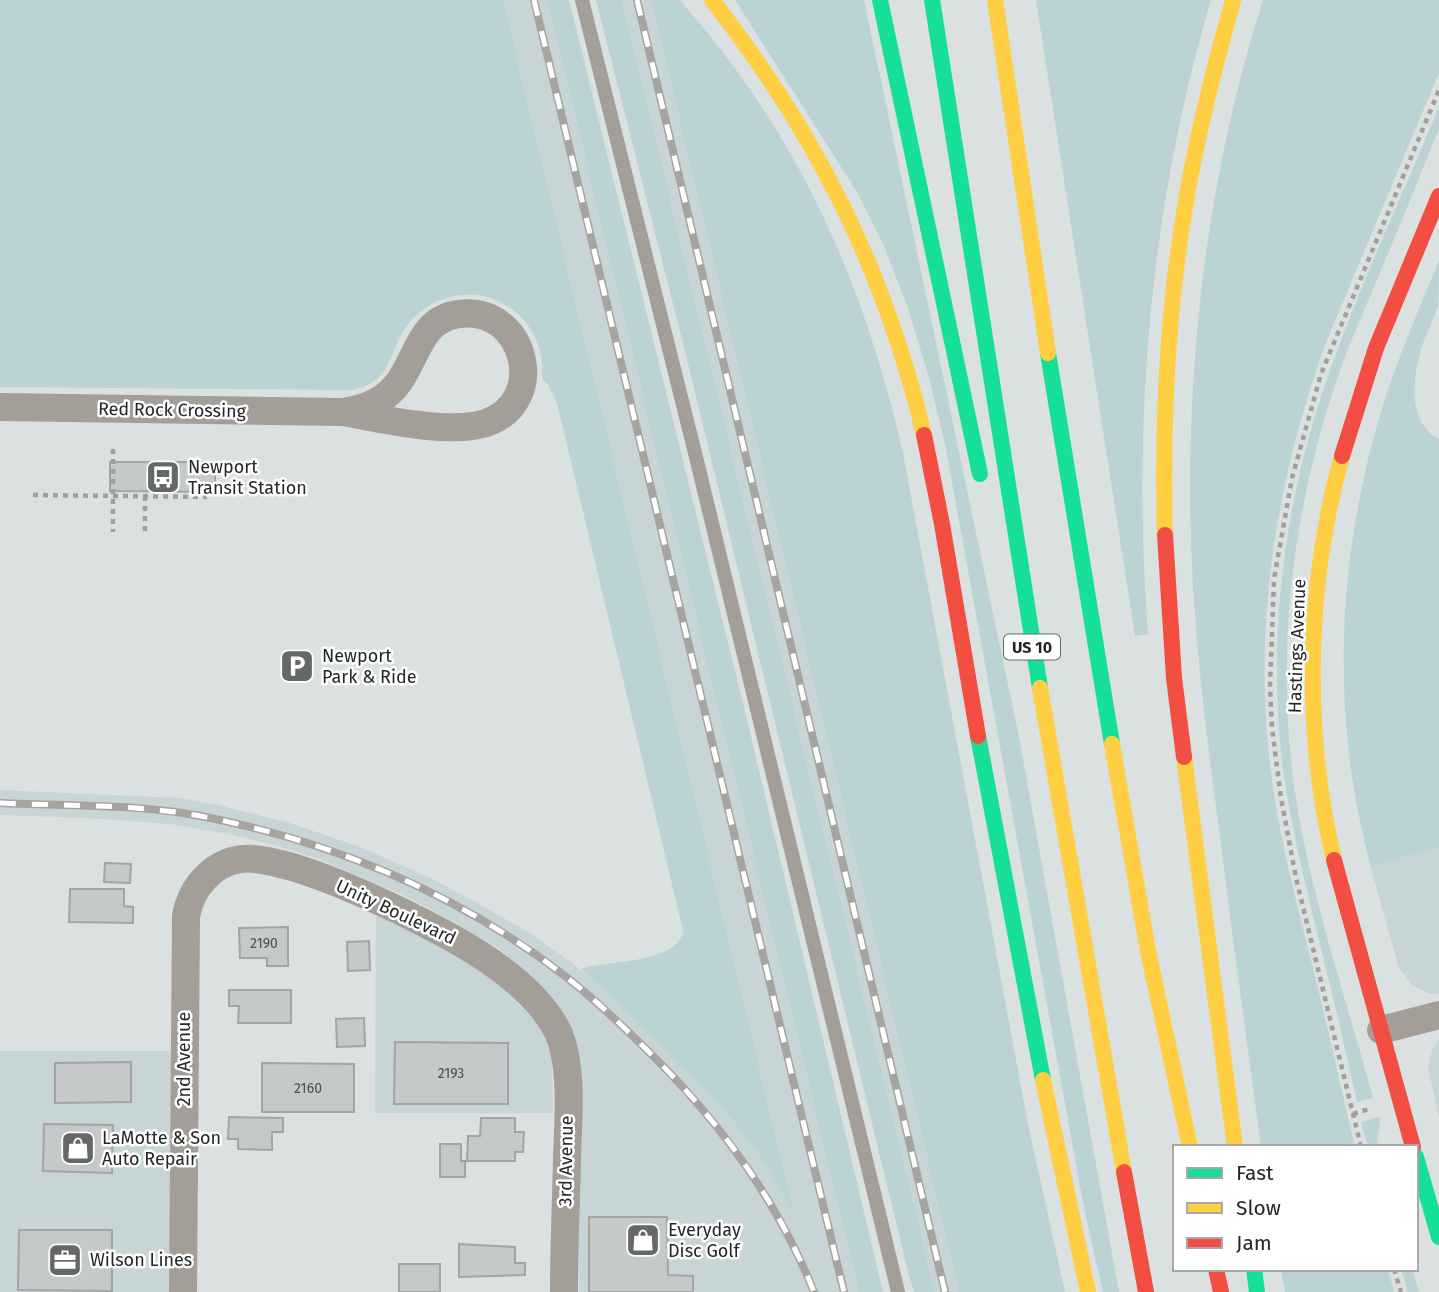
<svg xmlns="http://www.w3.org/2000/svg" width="1439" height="1292" font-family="'Fira Sans',sans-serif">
  <rect width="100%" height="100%" fill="#dbe0e0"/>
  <!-- built -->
  <g fill="#c8d5d6">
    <path d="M503,0h44l312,1292h-280v-90l-16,-190 -33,-38 -32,-26 -51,-30 -46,-24 -85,-36 -46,-14 -37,-9 -63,-11 -82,-6 -88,-3v-25l180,8 34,6 76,19 70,24 73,32 94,52 48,34 31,26 52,50 77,82 33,45 25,42z"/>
    <path d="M622,0h29l308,1292h-24z"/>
    <path d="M1439,839v154l-9,1 -17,-8 -14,-18 -31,-110z"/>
    <path d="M376,912l37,16 95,59 36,44 8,29 1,53h-178z"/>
    <path d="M1439,1039v78l-11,-48 4,-19z"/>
    <path d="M0,1051h171l-2,241h-169z"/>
  </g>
  <!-- green -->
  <g fill="#bcd3d5">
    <path d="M0,0h503l291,1213 -26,-45 -33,-45 -77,-82 -77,-72c26,-9 99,-5 102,-39l-126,-527 -9,-19 -6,-5c2,-22 -4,-43 -19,-60 -12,-13 -30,-22 -47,-24 -31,-3 -62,13 -76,42 -7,14 -11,31 -23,42 -7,6 -16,9 -24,11l-353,-3z"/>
    <path d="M547,0h22l175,707 139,585h-24z"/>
    <path d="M596,0h26l313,1292h-21l-5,-16 -226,-933z"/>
    <path d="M651,0h29c29,34 57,68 81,106 70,105 114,224 142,347l125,671 37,168h-106z"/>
    <path d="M735,0h129l155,737 100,555h-16l-19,-84 -139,-764 -16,-66 -21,-70 -24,-62 -27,-54z"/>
    <path d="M1036,0h175c-61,206 -79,420 -63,634l-13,2z"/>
    <path d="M1263,0h176v73l-114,272c-47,132 -71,269 -56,410 7,69 24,134 41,201 16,64 30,127 45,191h-94c-14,-106 -29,-212 -42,-318 -11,-80 -21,-161 -26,-243 -11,-196 10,-398 70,-586z"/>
    <path d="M1439,107v22c-18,42 -34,85 -52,127 -19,46 -40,91 -55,138 -44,137 -58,281 -33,423 17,95 49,188 74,281l-16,4c-10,-43 -19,-87 -30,-129 -17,-71 -36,-140 -45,-212 -15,-131 3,-261 46,-385 32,-92 74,-180 111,-269z"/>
    <path d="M1439,261c0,13 0,31 -1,44 -4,14 -11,27 -16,41 -9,30 -16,76 17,93v408l-68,19c-41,-147 -34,-306 9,-451 16,-53 38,-104 59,-154z"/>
    <path d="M1379,1117c3,11 -4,19 -1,30h-10l-7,-25z"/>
    <path d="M1281,1269h107l6,23h-109z"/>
    <path d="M1401,1269h11l7,23h-11z"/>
  </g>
  <!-- building -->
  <g fill="#c6c9c9" stroke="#a1a5a5" stroke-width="2">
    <path d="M110,462h105v30l-105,-1z"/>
    <path d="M105,863l26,1 -1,19 -26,-1z"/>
    <path d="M70,889h54v17l9,1v16l-64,-1z"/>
    <path d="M288,927v39h-21v-8h-27l-1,-30z"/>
    <path d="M369,941l1,29 -22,1 -1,-29z"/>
    <path d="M229,990h62v33h-53l1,-17h-10z"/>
    <path d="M364,1018l1,28 -28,1 -1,-28z"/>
    <path d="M395,1042l113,1v61h-114z"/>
    <path d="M131,1062v40l-76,1v-40z"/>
    <path d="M262,1063l92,1v48h-92z"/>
    <path d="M229,1117l54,1v14h-11v18l-34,-1v-10h-10z"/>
    <path d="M481,1118h34v14h9l-1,20h-8v9h-48l1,-25h12z"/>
    <path d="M44,1124l69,1 -1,48 -69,-2z"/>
    <path d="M440,1144h21v17h4v16h-25z"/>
    <path d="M589,1217h78l1,58 25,1v16h-104z"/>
    <path d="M19,1230h93v61l-94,-1z"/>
    <path d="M459,1244l56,3v16h10v12l-66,2z"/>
    <rect x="399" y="1264" width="41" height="28"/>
  </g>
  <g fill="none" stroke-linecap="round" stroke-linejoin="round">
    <!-- path -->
    <g stroke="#a19f9a" stroke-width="4.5" stroke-dasharray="5 5" stroke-linecap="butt">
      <path d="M113,449v83"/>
      <path d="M33,495l174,2"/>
      <path d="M145,496v38"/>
      <path d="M1353,1114l16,-5"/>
      <path d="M1361,1147l-65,-269 -15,-80 -9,-70 -2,-42 4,-107 18,-101 29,-104 118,-284"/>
      <path d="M1394,1269l7,23"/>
    </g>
    <!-- lane -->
    <path stroke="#a39e97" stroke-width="14" d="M582,0l114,457 202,835"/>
    <!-- street -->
    <g stroke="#a39e97" stroke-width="28">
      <path d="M0,407l343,5c20,-3 38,-9 52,-25 22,-25 23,-68 64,-73 66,-9 91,87 27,109 -35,12 -105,-4 -143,-11"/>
      <path d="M1381,1030l58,-15"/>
      <path d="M183,1292l3,-376c5,-28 26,-53 55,-57 50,-6 201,69 244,99 27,18 55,41 71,70 18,35 12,92 11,131 -1,45 -3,89 -3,133"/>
    </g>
    <!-- fast -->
    <g stroke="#16e098" stroke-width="16">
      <path d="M880,0l100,474"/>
      <path d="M932,0l108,688"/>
      <path d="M1048,353l64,391"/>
      <path d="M978,736l65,344"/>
      <path d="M1416,1157l23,80"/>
      <path d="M1254,1269l3,23"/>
    </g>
    <!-- slow -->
    <g stroke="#ffcf43" stroke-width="16">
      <path d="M712,0c105,135 172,268 212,435"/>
      <path d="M995,0l53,353"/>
      <path d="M1165,535c-3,-109 2,-221 20,-328 11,-70 29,-139 48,-207"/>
      <path d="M1040,688l84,484"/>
      <path d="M1112,744l36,207 42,196"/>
      <path d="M1184,757l51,390"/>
      <path d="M1334,860c-31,-130 -28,-275 8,-404"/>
      <path d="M1043,1080l45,212"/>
    </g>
    <!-- jam -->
    <g stroke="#f24e42" stroke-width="16">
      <path d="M924,435l18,89 36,212"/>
      <path d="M1342,456l34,-108 63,-152"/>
      <path d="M1165,535l9,143 10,79"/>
      <path d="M1334,860l79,287"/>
      <path d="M1124,1172l22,120"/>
      <path d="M1216,1269l5,23"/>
    </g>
    <!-- rail casing -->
    <g stroke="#a6a4a2" stroke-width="8">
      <g id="rail">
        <path d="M534,0l310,1292"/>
        <path d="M637,0l308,1292"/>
        <path d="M0,803c64,3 132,1 195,12 130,24 256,75 362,155 35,26 67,57 98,88 68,68 123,144 159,234"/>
      </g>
    </g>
    <!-- rail -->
    <use href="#rail" stroke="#fff" stroke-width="5" stroke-dasharray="16" stroke-linecap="butt"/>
  </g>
  <!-- icons -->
  <defs>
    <g id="bus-square" transform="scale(1.75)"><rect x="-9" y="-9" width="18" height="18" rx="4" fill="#646868" stroke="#fff"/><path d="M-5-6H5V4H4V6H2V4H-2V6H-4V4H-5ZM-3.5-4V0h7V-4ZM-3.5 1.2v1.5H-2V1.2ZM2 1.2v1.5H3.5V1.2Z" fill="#fff"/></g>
    <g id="parking-square" transform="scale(1.75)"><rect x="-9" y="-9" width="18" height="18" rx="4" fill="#646868" stroke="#fff"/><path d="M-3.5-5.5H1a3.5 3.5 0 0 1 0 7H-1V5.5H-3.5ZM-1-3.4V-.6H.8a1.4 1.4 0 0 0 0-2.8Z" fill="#fff"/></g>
    <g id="shop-square" transform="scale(1.75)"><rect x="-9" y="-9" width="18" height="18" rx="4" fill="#646868" stroke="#fff"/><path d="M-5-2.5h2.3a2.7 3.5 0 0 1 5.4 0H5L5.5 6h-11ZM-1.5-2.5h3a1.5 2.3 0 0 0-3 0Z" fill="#fff"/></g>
    <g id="office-square" transform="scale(1.75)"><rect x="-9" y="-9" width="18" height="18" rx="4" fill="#646868" stroke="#fff"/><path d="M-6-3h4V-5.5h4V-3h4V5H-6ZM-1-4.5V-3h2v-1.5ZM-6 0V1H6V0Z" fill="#fff"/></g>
  </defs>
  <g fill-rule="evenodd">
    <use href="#bus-square" x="163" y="477"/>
    <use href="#parking-square" x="297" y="666"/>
    <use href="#shop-square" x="78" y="1148"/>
    <use href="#shop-square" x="643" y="1240"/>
    <use href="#office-square" x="65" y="1260"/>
  </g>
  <g text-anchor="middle" stroke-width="5" stroke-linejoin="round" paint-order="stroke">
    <!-- number labels -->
    <g font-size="14" fill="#4c5050">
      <text x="264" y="948">2190</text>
      <text x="451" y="1078">2193</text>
      <text x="308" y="1093">2160</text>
    </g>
    <!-- shield labels -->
    <rect fill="#fff" stroke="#666868" stroke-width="2" x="1004" y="634.5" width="56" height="25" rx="5"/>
    <g font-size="16" font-weight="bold" fill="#242727">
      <text x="1032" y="653">US 10</text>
    </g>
    <!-- street labels -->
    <g font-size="18" fill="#242727" stroke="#fff">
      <text transform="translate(172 410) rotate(1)" y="6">Red Rock Crossing</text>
      <text transform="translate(1297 646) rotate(-88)" y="6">Hastings Avenue</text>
      <text transform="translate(396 912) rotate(25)" y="6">Unity Boulevard</text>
      <text transform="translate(184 1059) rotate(-90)" y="6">2nd Avenue</text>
      <text transform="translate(566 1161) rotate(-89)" y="6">3rd Avenue</text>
    </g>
    <!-- poi labels -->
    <g font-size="18" fill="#242727" stroke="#fff" text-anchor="start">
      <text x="188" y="473">Newport<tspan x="188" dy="21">Transit Station</tspan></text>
      <text x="322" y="662">Newport<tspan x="322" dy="21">Park &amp; Ride</tspan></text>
      <text x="102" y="1144">LaMotte &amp; Son<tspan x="102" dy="21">Auto Repair</tspan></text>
      <text x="668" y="1236">Everyday<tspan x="668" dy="21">Disc Golf</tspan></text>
      <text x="90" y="1266">Wilson Lines</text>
    </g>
  </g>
  <!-- legend -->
  <rect x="1173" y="1145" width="245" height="126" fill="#ffffff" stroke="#a7a9a9" stroke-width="2"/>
  <rect x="1187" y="1168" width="35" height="10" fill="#16e098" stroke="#a7a9a9" stroke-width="2"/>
  <text x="1236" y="1180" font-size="21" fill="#242727">Fast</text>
  <rect x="1187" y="1203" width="35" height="10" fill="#ffcf43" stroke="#a7a9a9" stroke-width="2"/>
  <text x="1236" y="1215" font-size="21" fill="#242727">Slow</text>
  <rect x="1187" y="1238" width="35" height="10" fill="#f24e42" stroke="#a7a9a9" stroke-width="2"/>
  <text x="1236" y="1250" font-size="21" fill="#242727">Jam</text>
</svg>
